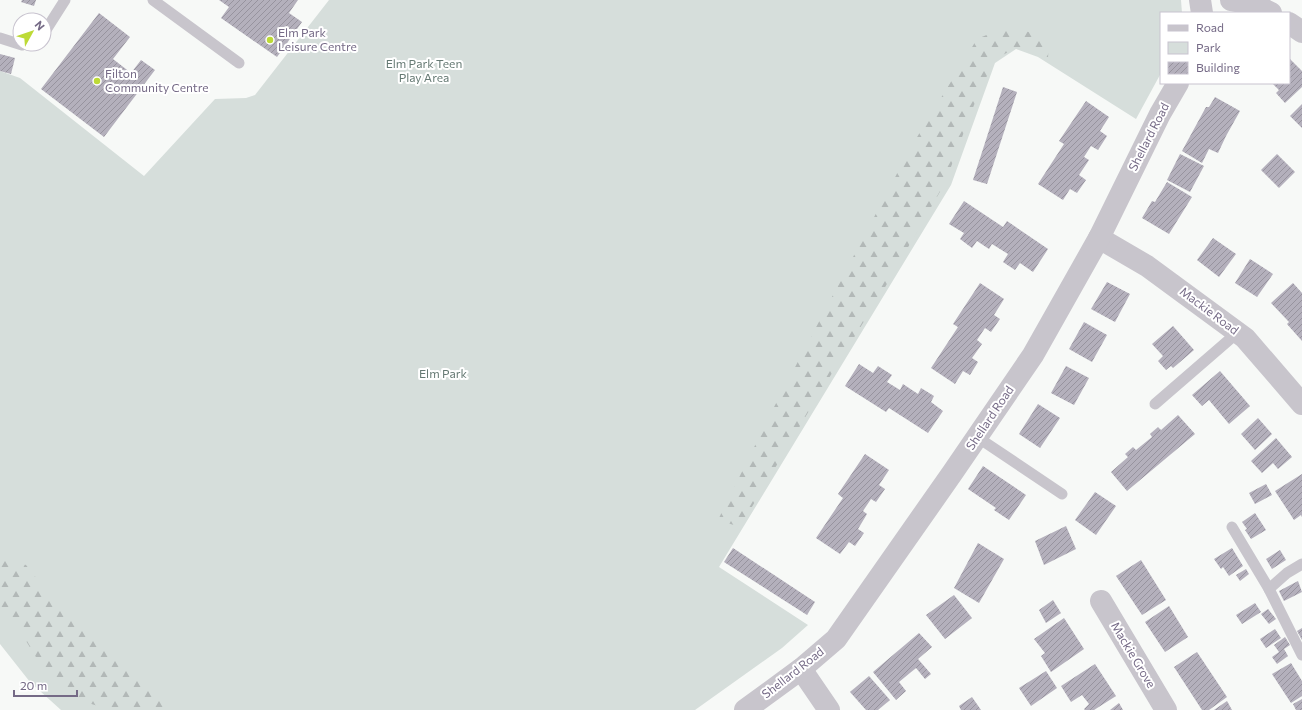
<svg xmlns="http://www.w3.org/2000/svg" width="1302" height="710" font-family="Commissioner,sans-serif">
  <defs>
    <pattern id="forest-firs" width="22" height="20" patternUnits="userSpaceOnUse"><rect width="22" height="20" fill="#d6dedb"/><path d="M5 1l3.5 6h-7zM16 11l3.5 6h-7z" fill="#b2b8b7"/></pattern>
    <pattern id="building-hatch" width="6" height="6" patternUnits="userSpaceOnUse"><rect width="6" height="6" fill="#b4b0bc"/><path d="M-1 1l2-2M0 6l6-6M5 7l2-2" fill="none" stroke="#97939e"/></pattern>
  </defs>
  <rect width="100%" height="100%" fill="#f7f9f7"/>
  <!-- green -->
  <path fill="#d6dedb" d="M329,0h852l1,13h-21v60l-25,46 -98,-62 -22,-8 -21,14 -44,122 -232,382 89,58 -26,23 -87,62h-634l-31,-28 -30,-38v-573l20,7 124,98 71,-77 31,-1 9,-3z"/>
  <!-- forest -->
  <g fill="url(#forest-firs)">
    <path d="M1008,26l41,12 -1,20 -31,-11 -23,13 -20,45 -29,78 -61,106 -68,110 -76,128 -22,-7 55,-111 138,-262 66,-108z"/>
    <path d="M0,554l26,11 26,33 90,83 38,29h-77l-5,-4 -13,-4 -38,-27 -24,-39 -23,-31z"/>
  </g>
  <!-- building -->
  <g fill="url(#building-hatch)">
    <path d="M22,0h14l-2,6 -13,-4z"/>
    <path d="M219,0h79l-9,13 13,9 -25,35 -56,-39 8,-11z"/>
    <path d="M99,13l31,24 -17,22 18,14 10,-13 14,10 -51,67 -63,-48z"/>
    <path d="M0,54l15,4 -4,16 -11,-3z"/>
    <path d="M1289,58l13,13v16l-17,16 -9,-10 3,-3 -7,-7h17z"/>
    <path d="M1003,87l14,5 -30,92 -14,-4z"/>
    <path d="M1215,97l25,14 -14,25 -8,17 -9,-4 -7,14 -20,-12 24,-44h3z"/>
    <path d="M1086,101l23,16 -9,14 7,5 -9,14 -7,-4 -7,11 5,3 -10,15 7,5 -9,13 -7,-4 -7,11 -25,-16 26,-40 -5,-3z"/>
    <path d="M1302,104v24l-12,-12z"/>
    <path d="M1180,154l24,12 -14,26 -23,-12z"/>
    <path d="M1277,154l18,18 -16,16 -18,-18z"/>
    <path d="M1167,182l25,15 -23,37 -27,-16 10,-17 3,1z"/>
    <path d="M964,201l39,26 4,-6 41,28 -15,23 -13,-9 -5,7 -12,-8 5,-8 -16,-10 -3,5 -12,-8 -5,7 -12,-9 4,-6 -15,-9z"/>
    <path d="M1213,238l23,16 -17,23 -22,-17z"/>
    <path d="M1250,259l23,15 -16,23 -22,-14z"/>
    <path d="M1107,282l23,12 -15,28 -24,-13z"/>
    <path d="M980,283l24,16 -10,16 6,4 -9,13 -6,-4 -8,12 5,4 -10,14 6,4 -8,13 -7,-4 -8,13 -24,-16 27,-41 -5,-3z"/>
    <path d="M1293,283l9,10v48l-15,-17 2,-2 -18,-19z"/>
    <path d="M1084,322l23,13 -15,27 -23,-13z"/>
    <path d="M1173,326l21,24 -21,18 -2,-2 -5,4 -8,-9 5,-5 -11,-12z"/>
    <path d="M859,364l14,9 5,-7 14,9 -5,7 13,8 3,-6 15,10 3,-6 13,8 -3,6 12,9 -15,22 -39,-25 -3,4 -41,-26z"/>
    <path d="M1066,366l23,12 -15,27 -23,-12z"/>
    <path d="M1220,371l30,35 -21,18 -20,-24 -7,6 -10,-11z"/>
    <path d="M1038,404l22,14 -20,30 -21,-14z"/>
    <path d="M1178,415l17,19 -68,57 -16,-19 17,-15 -3,-3 8,-7 3,3 16,-13 -2,-3 8,-7 3,3z"/>
    <path d="M1258,418l14,16 -17,16 -14,-16z"/>
    <path d="M1276,438l16,19 -14,12 -5,-6 -11,10 -11,-12z"/>
    <path d="M865,454l24,16 -10,15 6,4 -9,13 -5,-3 -8,12 4,3 -9,15 6,4 -9,13 -6,-4 -9,12 -24,-16 27,-40 -5,-4z"/>
    <path d="M983,466l43,29 -17,25 -15,-10 2,-2 -28,-19z"/>
    <path d="M1302,474v43l-1,-2 -7,5 -19,-29z"/>
    <path d="M1266,484l6,11 -17,9 -6,-11z"/>
    <path d="M1095,492l21,14 -20,29 -21,-15z"/>
    <path d="M1255,513l11,17 -15,9 -6,-9 2,-1 -5,-7z"/>
    <path d="M1066,526l10,23 -32,16 -9,-24z"/>
    <path d="M978,543l26,16 -25,44 -25,-15z"/>
    <path d="M733,548l82,54 -8,13 -83,-53z"/>
    <path d="M1232,548l11,18 -14,10 -6,-9 -2,2 -7,-10z"/>
    <path d="M1280,550l6,10 -14,9 -6,-10z"/>
    <path d="M1141,560l25,40 -24,15 -26,-39z"/>
    <path d="M1246,569l3,5 -9,7 -4,-6z"/>
    <path d="M1298,581l4,11 -18,9 -5,-10z"/>
    <path d="M954,595l18,23 -27,21 -19,-24z"/>
    <path d="M1053,600l8,13 -15,10 -7,-13z"/>
    <path d="M1255,603l6,9 -19,12 -6,-9z"/>
    <path d="M1169,606l19,31 -23,15 -20,-30z"/>
    <path d="M1268,609l8,10 -7,5 -8,-10z"/>
    <path d="M1064,618l20,31 -33,23 -10,-16 4,-3 -11,-14z"/>
    <path d="M1302,628v12l-5,-9z"/>
    <path d="M1275,629l6,9 -15,10 -6,-9z"/>
    <path d="M919,633l13,14 -14,12 13,15 -6,5 -9,-11 -17,14 7,9 -10,9 -23,-28z"/>
    <path d="M1285,637l5,8 -6,4 4,7 -11,8 -5,-7 7,-5 -5,-7z"/>
    <path d="M1197,652l30,45 -18,13h-7l-28,-43z"/>
    <path d="M1291,663l11,18v15l-11,7 -19,-29z"/>
    <path d="M1095,664l21,32 -22,14h-9l-1,-1 5,-5 -7,-9 -11,7 -10,-16z"/>
    <path d="M1046,671l11,17 -26,18 -12,-18z"/>
    <path d="M869,676l21,24 -12,10h-12l-16,-18z"/>
    <path d="M972,697l9,13h-20l-2,-4z"/>
    <path d="M1302,699v11h-6l-3,-6z"/>
    <path d="M1227,701l5,9h-18z"/>
    <path d="M1119,703l4,7h-13z"/>
  </g>
  <g fill="none" stroke-linecap="round" stroke-linejoin="round">
    <!-- lane -->
    <g stroke="#c8c5cc" stroke-width="11">
      <path d="M153,0l86,63"/>
      <path d="M44,33l21,-33"/>
      <path d="M0,38l22,7 2,-1"/>
      <path d="M1155,404l82,-71"/>
      <path d="M977,437l85,57"/>
      <path d="M1232,527l37,62 33,66"/>
      <path d="M1269,589l18,-16 15,-9"/>
    </g>
    <!-- street -->
    <g stroke="#c8c5cc" stroke-width="22">
      <path d="M1200,0l2,13"/>
      <path d="M1231,0c15,2 27,6 40,13"/>
      <path d="M1289,23l13,9"/>
      <path d="M1099,238l48,28 98,72 57,66"/>
      <path d="M1101,601l65,109"/>
      <path d="M801,669l28,41"/>
      <path d="M745,710l56,-41 35,-30 117,-167 80,-117 66,-117 61,-124 18,-31"/>
    </g>
  </g>
  <!-- markers -->
  <g fill="#bdda36" stroke="#fff" stroke-width="1.5">
    <circle cx="270" cy="40" r="4"/>
    <circle cx="97" cy="81" r="4"/>
  </g>
  <g text-anchor="middle" stroke-width="4" stroke-linejoin="round" paint-order="stroke">
    <!-- poi labels -->
    <g font-size="12" fill="#756a86" stroke="#fff" text-anchor="start">
      <text x="278" y="37">Elm Park<tspan x="278" dy="14">Leisure Centre</tspan></text>
      <text x="105" y="78">Filton<tspan x="105" dy="14">Community Centre</tspan></text>
    </g>
    <!-- park labels -->
    <g font-size="12" fill="#657973" stroke="#fff">
      <text x="424" y="68">Elm Park Teen<tspan x="424" dy="14">Play Area</tspan></text>
      <text x="443" y="378">Elm Park</text>
    </g>
    <!-- street labels -->
    <g font-size="12" fill="#756a86" stroke="#fff">
      <text transform="translate(1149 137) rotate(-63)" y="4">Shellard Road</text>
      <text transform="translate(1209 311) rotate(37)" y="4">Mackie Road</text>
      <text transform="translate(990 418) rotate(-56)" y="4">Shellard Road</text>
      <text transform="translate(1133 655) rotate(59)" y="4">Mackie Grove</text>
      <text transform="translate(793 673) rotate(-38)" y="4">Shellard Road</text>
    </g>
  </g>
  <!-- legend -->
  <rect x="1160" y="12" width="130" height="72" fill="#ffffff" stroke="#c8c3cf"/>
  <rect x="1168" y="25" width="20" height="6" fill="#c8c5cc" stroke="#c8c3cf"/>
  <text x="1196" y="32" font-size="12" fill="#756a86">Road</text>
  <rect x="1168" y="42" width="20" height="12" fill="#d6dedb" stroke="#c8c3cf"/>
  <text x="1196" y="52" font-size="12" fill="#756a86">Park</text>
  <rect x="1168" y="62" width="20" height="12" fill="url(#building-hatch)" stroke="#c8c3cf"/>
  <text x="1196" y="72" font-size="12" fill="#756a86">Building</text>
  <!-- north arrow -->
  <g transform="translate(32 32) rotate(50)"><circle r="19" fill="#ffffff" stroke="#c8c3cf"/>
  <path d="M0-3L7 15L0 10L-7 15Z" fill="#bdda36"/>
  <text y="-6" font-size="11" font-weight="bold" text-anchor="middle" fill="#756a86">N</text>
  </g>
  <!-- scale -->
  <path d="M14 690v6h63v-6" fill="none" stroke="#756a86" stroke-width="2"/>
  <text x="20" y="690" font-size="12" fill="#756a86" stroke="#ffffff" stroke-width="3" paint-order="stroke">20 m</text>
</svg>
